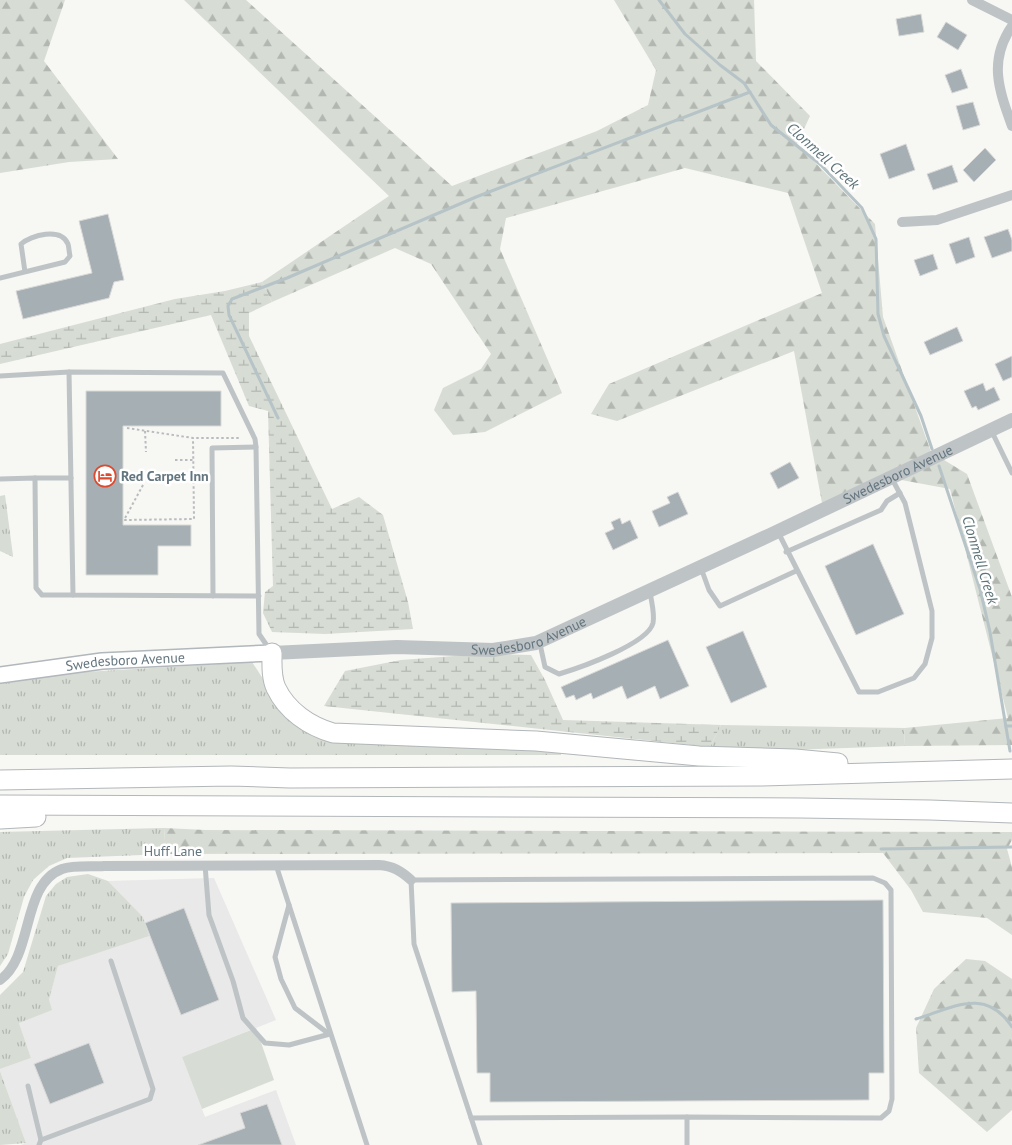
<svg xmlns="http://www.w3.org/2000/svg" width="1012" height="1145" font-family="'PT Sans',sans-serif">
  <defs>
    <pattern id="grass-tufts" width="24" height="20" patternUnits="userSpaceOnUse" patternTransform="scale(1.25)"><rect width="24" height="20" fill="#d7dcd4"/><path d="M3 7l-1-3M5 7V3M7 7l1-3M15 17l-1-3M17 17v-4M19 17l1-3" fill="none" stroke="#b2b7b1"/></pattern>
    <pattern id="forest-firs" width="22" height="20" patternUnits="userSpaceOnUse" patternTransform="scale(1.25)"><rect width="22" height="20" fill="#d7dcd4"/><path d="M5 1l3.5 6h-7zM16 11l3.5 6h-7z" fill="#b2b7b1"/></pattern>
    <pattern id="wetland-marsh" width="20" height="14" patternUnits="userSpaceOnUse" patternTransform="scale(1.25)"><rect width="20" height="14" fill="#d7dcd4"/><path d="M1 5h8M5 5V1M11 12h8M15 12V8" fill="none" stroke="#b2b7b1"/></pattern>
  </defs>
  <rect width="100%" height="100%" fill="#f7f7f4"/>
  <!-- built -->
  <path fill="#e8e9e8" d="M214,878l62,142 -94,37 23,60 71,-27 20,55h-275l5,-2 -26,-72v-2l31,-11 -12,-35 30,-23 9,-34 90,-31 -5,-18 -35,-36z"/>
  <!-- grass -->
  <g fill="url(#grass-tufts)">
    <path d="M5,495l8,61v1l-13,-6v-55z"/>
    <path d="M252,662l26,40 17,18 266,27v8h-561v-71l68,-11z"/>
    <path d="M721,725l184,3 -1,18 -116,4 -78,-3z"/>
    <path d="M164,828l2,26 -99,4 -18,8 -16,14 -9,17 -16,57 -8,12v-134z"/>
    <path d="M88,874l20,7 35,36 6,19 -91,30 -9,34 3,10 -33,13 12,35 -31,11v-74l23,-23 23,-76 10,-12 11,-7z"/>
    <path d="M0,1071l26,72 -26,2z"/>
  </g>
  <!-- forest -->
  <g fill="url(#forest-firs)">
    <path d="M0,0h65l-21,61 74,98 -49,3 -69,11z"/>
    <path d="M184,0h62l206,186 145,-55 51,-26 8,-35 -42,-70h140l2,61 54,55 -13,28 78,80 8,93 48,135 36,22 45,123v148l-108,1 1,-18 103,-10 -58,-229 -70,-13 -58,27 -28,-152 -177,70 -26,-7 18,-30 213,-91 -34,-100 -103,-25 -179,50 -6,31 62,144 -77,39 -32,3 -19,-25 9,-22 38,-19 10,-15 -60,-90 -36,-16 -123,54 -10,-20 127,-86z"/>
    <path d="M164,828l41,2 807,2v8l-5,9 5,18v68l-25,-17 -64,-6 -12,-22 -28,-37 -717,1z"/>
    <path d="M966,959l19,2 27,18v131l-25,22 -68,-59 -3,-45 18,-39z"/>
  </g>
  <!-- wetland -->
  <g fill="url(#wetland-marsh)">
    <path d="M262,282l10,20 -23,11v23l83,173 27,-12 24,18 25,87 5,27 -88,5 -53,-2 -9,-19 2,-21 8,-6 -5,-175 -19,-5 -38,-91 -211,49v-20l175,-45 50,-8z"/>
    <path d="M481,654l50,1 14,25 18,40 158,5 -11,22 -386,-41 21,-35 56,-11z"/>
  </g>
  <!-- garden -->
  <path fill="#d7dcd4" d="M256,1028l18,52 -72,29 -20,-52z"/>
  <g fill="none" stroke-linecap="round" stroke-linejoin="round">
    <!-- stream -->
    <g stroke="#b6c3c7" stroke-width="3">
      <path d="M659,0l26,34 35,31 24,18 27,42 50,40 41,43 14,31 2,75 6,22 37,80 11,33"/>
      <path d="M278,418l-49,-103 -1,-9 4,-7 55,-21 189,-81 274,-105"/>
      <path d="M939,466l41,123 10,43 20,119"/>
      <path d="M1006,726h6"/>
      <path d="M881,849l131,-2"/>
      <path d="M916,1019c36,-11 70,-33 96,8"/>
    </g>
  </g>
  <!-- building -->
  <g fill="#a5afb4" stroke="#d9d9d7">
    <path d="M921,14l3,18 -25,4 -3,-17z"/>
    <path d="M946,22l21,13 -9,15 -21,-13z"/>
    <path d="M961,69l7,19 -16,5 -7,-18z"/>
    <path d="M973,102l7,23 -17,5 -7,-24z"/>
    <path d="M906,144l9,26 -26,9 -9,-25z"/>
    <path d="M985,148l11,12 -22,22 -11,-12z"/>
    <path d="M952,165l6,17 -25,8 -6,-16z"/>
    <path d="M108,214l16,66 -10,2 -5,16 -86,21 -7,-28 76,-18 -13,-52z"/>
    <path d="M1008,229l4,11v11l-20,7 -8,-21z"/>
    <path d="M969,237l6,20 -19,7 -7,-20z"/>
    <path d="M933,254l5,15 -18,7 -6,-16z"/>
    <path d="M957,327l6,14 -33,14 -6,-13z"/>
    <path d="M1012,356v21l-9,4 -8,-17z"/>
    <path d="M983,383l3,8 8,-4 6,13 -22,10 -2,-4 -4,2 -8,-17z"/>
    <path d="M86,391h135v35h-98v99h68v21h-33v29h-72z"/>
    <path d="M790,462l9,16 -21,11 -8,-16z"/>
    <path d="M678,492l10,22 -29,13 -7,-16 18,-8 -3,-6z"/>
    <path d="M620,518l2,6 8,-4 8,18 -25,12 -8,-17 9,-4 -3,-7z"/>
    <path d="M873,544l31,70 -48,21 -31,-69z"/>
    <path d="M743,631l24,56 -36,16 -25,-56z"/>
    <path d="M668,640l21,46 -29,13 -5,-13 -28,13 -5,-13 -29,13 -2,-6 -15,7 -2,-5 -8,3 -5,-11z"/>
    <path d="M883,900l1,173h-15v27l-379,2v-29h-13l-1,-82 -24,1 -1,-89z"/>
    <path d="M184,908l35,92 -38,15 -36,-92z"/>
    <path d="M89,1043l15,40 -54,21 -16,-40z"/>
    <path d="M267,1104l15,41h-84l47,-17 -5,-15z"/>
  </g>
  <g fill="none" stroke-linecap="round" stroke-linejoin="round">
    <!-- secondary casing -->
    <g stroke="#b1b7bb" stroke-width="18">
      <g id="secondary">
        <path id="s2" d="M0,675l102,-14 170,-8"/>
      </g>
    </g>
    <!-- motorway casing -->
    <g stroke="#b2b7b9" stroke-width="21">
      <g id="motorway">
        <path d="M272,653c0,11 -1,24 4,35 11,23 33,38 57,45l203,8 163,15 96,3 43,4"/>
        <path d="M0,780l231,-4 59,2 471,-2 251,-7"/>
        <path d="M0,805l800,3 130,2 82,3"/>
        <path d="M0,819l36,-2"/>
      </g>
    </g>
    <!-- path -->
    <g stroke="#b9bcbe" stroke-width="2" stroke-dasharray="2.5 2.5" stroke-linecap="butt">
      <path d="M127,428l66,10h46"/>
      <path d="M145,431l1,21"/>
      <path d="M175,460h18"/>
      <path d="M143,485l-19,35 70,-1 -1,-81"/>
    </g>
    <!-- service -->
    <g stroke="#bec3c6" stroke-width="5">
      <path d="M0,278l65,-16 5,-6c-1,-4 -1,-9 -2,-12 -7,-17 -37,-9 -47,0l4,28"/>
      <path d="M0,376l69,-4"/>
      <path d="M991,430l21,43"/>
      <path d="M35,478h36"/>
      <path d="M0,479l35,-1 1,110 6,7h31"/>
      <path d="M778,532l81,160h19l36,-14 11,-14 7,-26v-27l-27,-108 -14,-26"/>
      <path d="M786,552l95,-42 6,-9 13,-8"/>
      <path d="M701,568l8,22 11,16 76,-35"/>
      <path d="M213,596l-1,-148 44,-1"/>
      <path d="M259,596l-186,-1 -4,-223 154,1 32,66 1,8 3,187 11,16"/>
      <path d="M540,644l5,23 14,7c20,-6 89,-30 94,-51 2,-10 -2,-22 -3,-32"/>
      <path d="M205,865l4,50 24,66 10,37 22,25 24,2 41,-11"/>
      <path d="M276,865l91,280"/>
      <path d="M289,905l-14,52 6,22 14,29 34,26"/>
      <path d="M28,1086l13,54 -2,5"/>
      <path d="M471,1118l216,-1"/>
      <path d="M41,1140l109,-41 3,-10 -42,-128"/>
      <path d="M480,1145l-66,-201 -3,-64 462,-2 12,5 6,7 1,209 -3,12 -8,7 -194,-1v28"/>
    </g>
    <!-- minor -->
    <g stroke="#bec3c6" stroke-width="10">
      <path d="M972,0l40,20"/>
      <path d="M1012,26c-24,35 -13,64 0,100"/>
      <path d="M902,222l35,-2 75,-25"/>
      <path d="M0,980c34,-24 21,-96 62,-111 12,-4 30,-2 42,-3l275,-1c14,1 22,6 32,15"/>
    </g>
    <!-- tertiary -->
    <path stroke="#bec3c6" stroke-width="14" id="s1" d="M272,653l125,-6 96,3 43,-7 234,-108 242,-115"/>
    <!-- secondary -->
    <use href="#secondary" stroke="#fff" stroke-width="15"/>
    <!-- motorway -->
    <use href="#motorway" stroke="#fff" stroke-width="19"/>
  </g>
  <!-- icons -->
  <defs>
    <g id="hotel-ring" transform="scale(1.125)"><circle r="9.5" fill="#fff" stroke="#de4a2e" stroke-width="1.5"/><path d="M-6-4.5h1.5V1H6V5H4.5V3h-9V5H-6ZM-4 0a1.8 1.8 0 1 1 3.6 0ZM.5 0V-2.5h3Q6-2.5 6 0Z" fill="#de4a2e"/></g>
  </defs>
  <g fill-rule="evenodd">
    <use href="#hotel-ring" x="105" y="476"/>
  </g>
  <g text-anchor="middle" stroke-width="5" stroke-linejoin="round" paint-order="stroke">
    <!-- street labels -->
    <g font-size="14" fill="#63757e" stroke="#fff">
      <text dy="5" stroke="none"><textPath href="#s1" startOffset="664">Swedesboro Avenue</textPath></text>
      <text dy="5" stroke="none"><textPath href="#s1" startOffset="259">Swedesboro Avenue</textPath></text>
      <text dy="5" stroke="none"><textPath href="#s2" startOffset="126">Swedesboro Avenue</textPath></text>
      <text x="173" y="856">Huff Lane</text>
    </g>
    <!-- poi labels -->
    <g font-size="14" font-weight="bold" fill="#63757e" stroke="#fff" text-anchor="start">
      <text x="121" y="481">Red Carpet Inn</text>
    </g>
    <!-- water labels -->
    <g font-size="15" font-style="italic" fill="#5e7479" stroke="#fff">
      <text transform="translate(823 156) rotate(42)" y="5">Clonmell Creek</text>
      <text transform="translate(980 560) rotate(73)" y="5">Clonmell Creek</text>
    </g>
  </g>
</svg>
